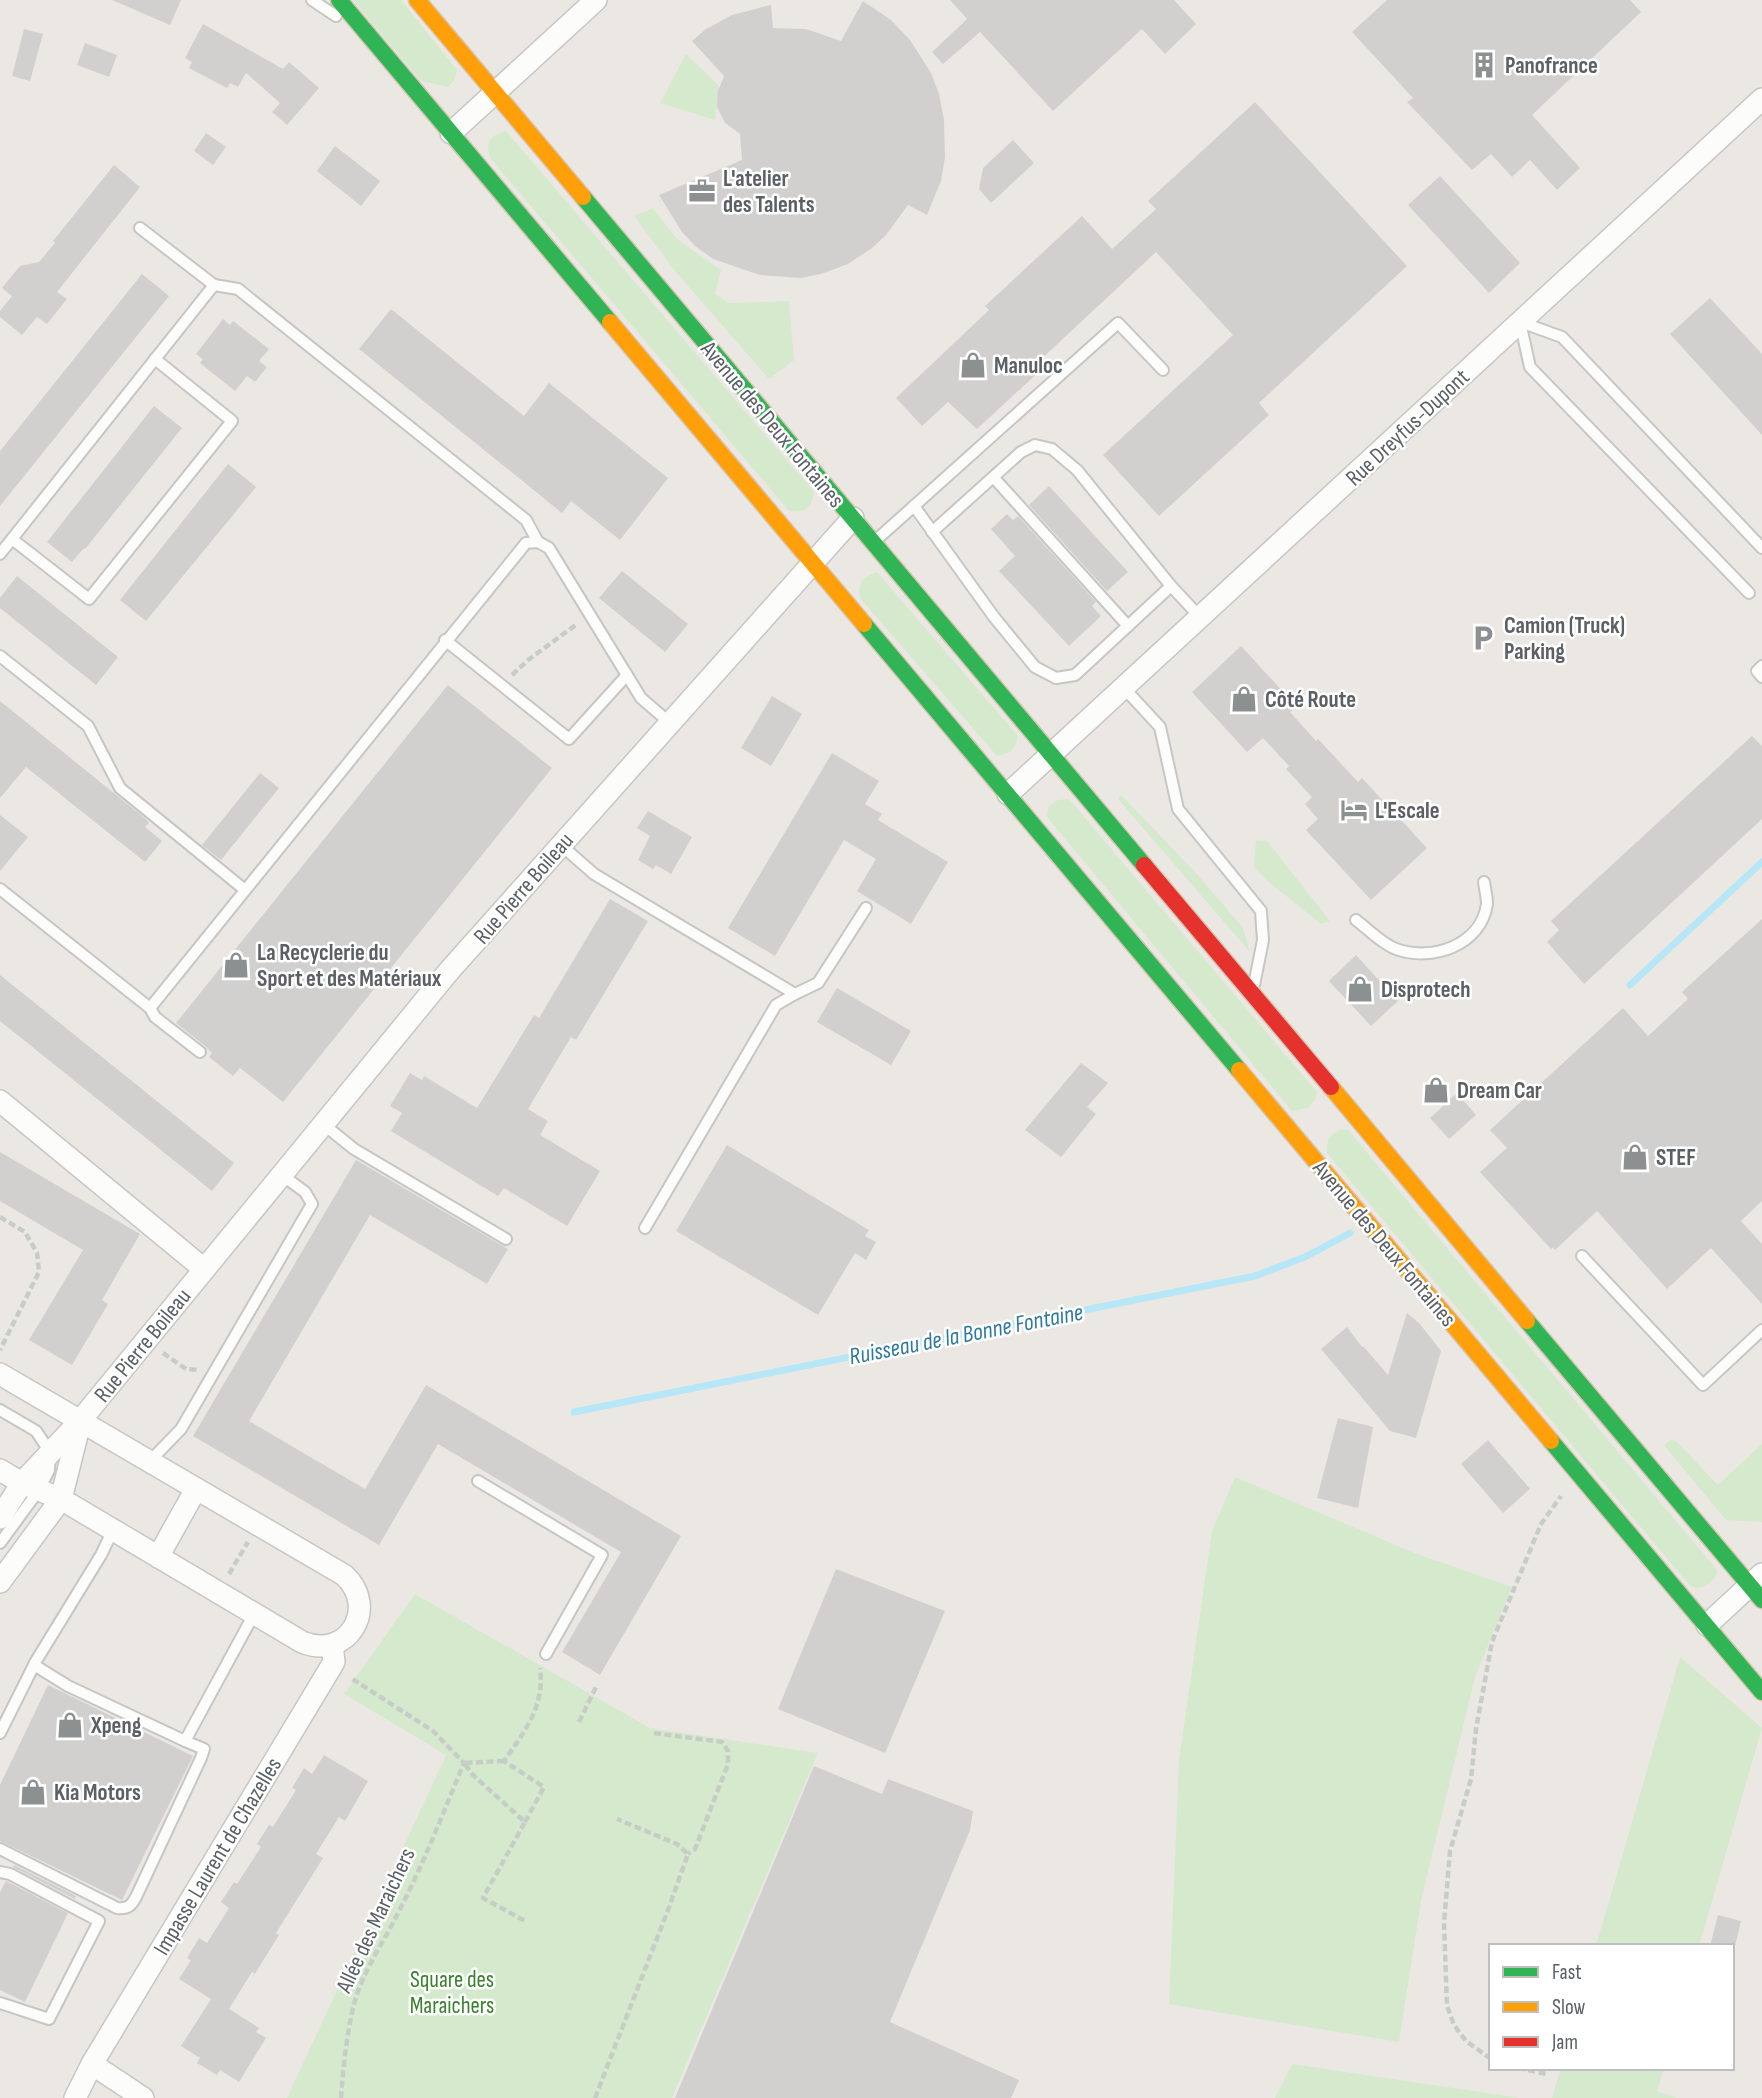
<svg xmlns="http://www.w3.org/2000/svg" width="1762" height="2098" font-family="'Sofia Sans Condensed',sans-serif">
  <rect width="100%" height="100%" fill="#ebe8e4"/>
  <!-- green -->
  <g fill="#d5e9cd">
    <path d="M353,0h48l56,70 -2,9 -7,8 -27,-6z"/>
    <path d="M686,54l34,33 -5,33 -55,-17z"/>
    <path d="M506,131l308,361c-2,16 -10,22 -25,19l-298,-352c-7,-18 -1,-23 15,-28z"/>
    <path d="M653,208l24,31 44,31 -6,24 14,9 60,-2 5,59 -25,19 -94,-108 -41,-55z"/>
    <path d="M877,572l141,164c-3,14 -8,17 -21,20l-137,-158c-3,-14 3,-22 17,-26z"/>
    <path d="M1121,795l76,79 46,54 7,24 -132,-153z"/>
    <path d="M1069,799l248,293 -2,8 -7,8 -16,3 -245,-294 1,-10 10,-7z"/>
    <path d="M1256,840l11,1 63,80 -9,3 -51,-41 -16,-16z"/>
    <path d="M1339,1130h9l370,441c-5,12 -13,19 -27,16l-364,-434c-1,-12 2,-17 12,-23z"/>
    <path d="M1671,1440l5,1 42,44 44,-41v78l-36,-2 -62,-75z"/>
    <path d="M1235,1477l182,77 95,33 -37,90 -54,224 -22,141 -230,-38 10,-244 33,-229z"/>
    <path d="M415,1594l235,134 168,25 -146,345h-385l159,-343 -102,-61z"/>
    <path d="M1680,1657l82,71 -63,218h-103z"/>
    <path d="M1292,2064l228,34h-245z"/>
    <path d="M1561,2068h103l-7,23 20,7h-125z"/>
  </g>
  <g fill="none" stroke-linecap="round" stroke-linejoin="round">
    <!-- stream -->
    <g stroke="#b7e7f7" stroke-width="7">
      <path d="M1630,985l132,-123"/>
      <path d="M574,1412l681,-136 50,-19 45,-24"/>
    </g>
  </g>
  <!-- building -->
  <g fill="#d2d0ce">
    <path d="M112,0h69l-11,25z"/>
    <path d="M950,0h224l22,24 -31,30 -23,-25 -89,82 -73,-79 -37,32 -11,-12 35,-33z"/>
    <path d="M1387,0h243l11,12 -109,103 48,53 -23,22 -27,-30 -18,17 -21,-23 -19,16 -65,-68 6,-4 -61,-66z"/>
    <path d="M863,1l28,19 19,20 21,33 8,21 5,26 1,37 -4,24 -14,34 -19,-10 -22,30 -14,13 -24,16 -27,10 -20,4 -41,-3 -47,-16 -18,-13 -13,-14 -23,-37 83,-35 -2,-26 -15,-11 -8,-16 1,-16 6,-15 -32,-35 14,-12 26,-14 39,-10 2,23 33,1 35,12z"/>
    <path d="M203,24l80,45 6,-7 30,26 -32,37 -15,-13 8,-9 -34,-30 -8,14 -8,-4 -3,5 -38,-20 3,-6 -7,-4z"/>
    <path d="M24,29l19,5 -13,47 -18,-5z"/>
    <path d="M85,43l32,12 -8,22 -32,-12z"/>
    <path d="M1255,102l152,164 -148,137 10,12 -110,101 -56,-61 130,-120 -77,-83 -119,111 6,5 -66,61 -29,-27 -26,24 -26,-28 93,-88 -4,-4 97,-90 30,33 44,-40 -8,-8z"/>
    <path d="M206,133l20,14 -13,18 -19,-14z"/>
    <path d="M1013,140l21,23 -43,40 -12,-14 4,-21z"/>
    <path d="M335,146l45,35 -19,25 -44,-35z"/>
    <path d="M114,165l26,22 -83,105 10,7 -20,25 -10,-7 -15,18 -22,-18v-6l12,-15 -10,-8 18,-22 19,-4 16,-19 -2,-2z"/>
    <path d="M1440,176l80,87 -31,30 -81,-88z"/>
    <path d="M142,274l27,22 -169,210v-55z"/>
    <path d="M1710,298l52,56v81l-92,-101z"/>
    <path d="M391,309l133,107 25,-33 119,95 -48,62 -49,-39 -9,12 -203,-164z"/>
    <path d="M223,319l7,6 3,-4 36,28 -10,12 8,6 -12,15 -8,-6 -12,15 -35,-28 3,-4 -7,-5z"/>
    <path d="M154,406l28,22 -97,121 -1,-1 -12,14 -25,-20z"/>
    <path d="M228,464l28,23 -110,134 -26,-21z"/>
    <path d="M1049,486l79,86 -21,19 -78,-86z"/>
    <path d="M1007,514l6,6 5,-4 78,86 -4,4 9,10 -32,30 -70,-75 16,-15 -24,-27z"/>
    <path d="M622,571l66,53 -23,28 -66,-54z"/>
    <path d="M17,576l101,81 -22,28 -96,-77v-10z"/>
    <path d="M1241,646l56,61 -7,5 26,29 2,-2 40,43 4,-4 65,70 -56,52 -65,-70 12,-11 -13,-15 7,-7 -26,-28 3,-3 -26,-28 -16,14 -55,-60z"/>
    <path d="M448,685l104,83 -269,334 -43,-34 -7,8 -24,-19 3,-4 -7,-7 -29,-23z"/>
    <path d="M772,696l30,18 -31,52 -30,-18z"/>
    <path d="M0,701l146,118 3,4 -4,4 17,14 -17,21 -119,-95 -26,31z"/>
    <path d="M1752,736l10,10v73l-178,165 -37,-42 12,-12 -8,-9z"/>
    <path d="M832,753l47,28 -14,23 17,10 -4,6 70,42 -37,62 -54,-33 19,-32 -32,-19 -69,116 -47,-28z"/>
    <path d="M260,773l19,15 -58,72 -19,-15z"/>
    <path d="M648,811l44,26 -21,37 -15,-9 -3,4 -15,-9 12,-24 -13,-8z"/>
    <path d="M0,815l28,22 -28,34z"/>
    <path d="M610,899l38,22 -72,119 -5,-3 -43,72 20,12 -8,14 60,36 -33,55 -63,-38 -6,8 -107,-65 11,-18 -12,-7 20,-33 12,7 2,-4 53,32 57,-93 5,3z"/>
    <path d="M1762,919v282l-21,20 21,23v60l-51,-56 -44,41 -70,-78 -42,39 -2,-3 -2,2 -71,-77 27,-24 -17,-18 133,-122 25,28 40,-37 -6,-7z"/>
    <path d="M1356,955l42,46 -27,25 -42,-45z"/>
    <path d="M0,975l234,188 -22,28 -212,-170z"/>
    <path d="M837,988l74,43 -20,34 -74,-43z"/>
    <path d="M1081,1063l27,20 -21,24 9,7 -35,43 -36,-27z"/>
    <path d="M1457,1093l19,22 -27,24 -19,-21z"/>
    <path d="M727,1145l142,85 -4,6 11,6 -10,18 -11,-7 -37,62 -142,-84z"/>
    <path d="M0,1152l140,82 -38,66 6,4 -36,61 -43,-25 54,-90 -83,-49z"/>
    <path d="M356,1160l152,89 -21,35 -117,-69 -121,206 116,68 61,-104 255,151 -81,139 -38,-23 59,-100 -183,-108 -59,101 -186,-109z"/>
    <path d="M1407,1313l13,11 21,27 -25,87 -26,-7 -69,-82 26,-22 15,20 1,-1 25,29z"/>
    <path d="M1338,1418l35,9 -15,81 -41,-10z"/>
    <path d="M1488,1440l42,49 -27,24 -42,-49z"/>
    <path d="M836,1569l109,42 -60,142 -107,-44z"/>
    <path d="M48,1685l145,71 -71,144 -122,-59v-56z"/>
    <path d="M324,1755l44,26 -23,40 -6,-4 -23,37 7,4 -47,75 3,2 -18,29 -6,10 -3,-2 -23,37 30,19 -3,4 10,6 -27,44 -19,-12 -3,5 -20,-12 3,-5 -19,-12 30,-47 -32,-20 12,-19 -4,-2 12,-20 8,5 22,-35 -8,-6 13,-20 3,2 24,-37 -4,-3 12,-19 4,2 23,-37 -4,-2 12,-20 8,6z"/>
    <path d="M814,1766l68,28 6,-15 85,32 -3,19 -80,192 129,58 -8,18h-336z"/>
    <path d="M14,1865l62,31 -1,3 -62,-32z"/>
    <path d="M6,1881l62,32 -43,89 -25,-12v-98z"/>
    <path d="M1718,1915l23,6 -6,25h-25z"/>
  </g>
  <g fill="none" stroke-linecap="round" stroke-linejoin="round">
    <!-- lane casing -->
    <g stroke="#c6c6c5" stroke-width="14">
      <g id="lane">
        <path d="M312,0l24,16"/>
        <path d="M214,285l24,4 288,231 12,22"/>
        <path d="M994,478l134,148"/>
        <path d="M914,506l80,111 41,50 21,11 19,-3 96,-89"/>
        <path d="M932,532l89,-80 14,-7 17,4 25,21 94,116 29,31"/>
        <path d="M12,539l77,60 143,-178 -77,-62"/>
        <path d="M875,541l243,-218 45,47"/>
        <path d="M0,554l214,-269 -74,-57"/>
        <path d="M1749,593l-219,-226 -10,-45 42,15 200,211"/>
        <path d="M445,640l124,99 58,-64"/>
        <path d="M0,656l88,70 32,62 125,102"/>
        <path d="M1762,666l-5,5 5,6"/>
        <path d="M1124,688l36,39 18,82 83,102 2,29 -9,45"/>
        <path d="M561,845l33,29 201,120 -19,11 -131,223"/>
        <path d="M0,889l150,119 376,-465 12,-1 11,6 92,150 29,25"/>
        <path d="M1356,920c12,9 26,24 40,29 35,13 85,-3 91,-45 0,-7 -2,-15 -3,-22"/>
        <path d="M795,994l23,-11 48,-75"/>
        <path d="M150,1008l5,9 45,35"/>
        <path d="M323,1124l31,25 152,90"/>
        <path d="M1582,1256l121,129 59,-55"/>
        <path d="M0,1410l36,21 14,21 -1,18 -10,20 -39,53"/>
        <path d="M149,1462l32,-33 131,-225 -7,-12 -23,-17"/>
        <path d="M478,1481l124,74 -56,99"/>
        <path d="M34,1665l34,21 117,55 69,-127"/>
        <path d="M0,1733l36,-72 65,-106 12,-25"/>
        <path d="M0,1849l117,59c11,1 14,-2 19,-11l65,-139 3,-9 -19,-8"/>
        <path d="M0,1872l10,2 89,47 -50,98 -49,-16"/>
      </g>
    </g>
    <!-- street casing -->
    <g stroke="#c6c6c5" stroke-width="24">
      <g id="street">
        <path d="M451,133l145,-133"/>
        <path d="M1008,794l754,-695"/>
        <path d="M0,1101l204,168"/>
        <path d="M0,1374l344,201c36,33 3,86 -42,67l-241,-143 -39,-16 -22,-13"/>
        <path d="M0,1518l22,-35 58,-62 369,-450 404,-453"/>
        <path d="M158,1557l38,-68"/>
        <path d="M0,1582l61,-83 19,-76"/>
        <path d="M1707,1625l55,-51"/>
        <path d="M92,2064l51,34"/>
        <path d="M75,2098l17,-34 242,-402 -2,-17"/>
      </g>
    </g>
    <!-- fast casing -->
    <g stroke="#d6c4af" stroke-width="19">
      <g id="fast">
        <path d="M339,0l271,322"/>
        <path d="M583,197l561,668"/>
        <path d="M864,624l375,446"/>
        <path d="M1527,1321l235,279"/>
        <path d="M1551,1441l211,251"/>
      </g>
    </g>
    <!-- slow casing -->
    <g stroke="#d6c4af" stroke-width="19">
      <g id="slow">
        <path d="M417,0l166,197"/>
        <path d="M610,322l254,302"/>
        <path d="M1239,1070l312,371"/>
        <path d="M1331,1087l196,234"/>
      </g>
    </g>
    <!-- jam casing -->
    <g stroke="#d6c4af" stroke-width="19">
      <path id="jam" d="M1144,865l187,222"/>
    </g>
    <!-- path -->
    <g stroke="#c6cdc7" stroke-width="4.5" stroke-dasharray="7 3.5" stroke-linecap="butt">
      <path d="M512,675l16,-15 49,-36"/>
      <path d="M0,1217l25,15 12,21 2,19 -39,78"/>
      <path d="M163,1353l23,16 13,1"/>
      <path d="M229,1574l19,-32"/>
      <path d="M579,1722l18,-37"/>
      <path d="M654,1733l68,9 6,9v13l-29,75 -4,10 -7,5"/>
      <path d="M504,1761l-40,2 9,12 52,47 -42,76 44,24"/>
      <path d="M525,1822l19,-35 -40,-26c21,-30 41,-55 36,-93"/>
      <path d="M1491,2059l-25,-18 -12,-16 -7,-19 -3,-83 6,-72 21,-72 5,-50 16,-87 49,-118 20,-28"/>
      <path d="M1518,2068l29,6"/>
      <path d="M341,2098c2,-28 5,-58 11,-85 7,-37 31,-69 47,-102 25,-48 44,-98 65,-148l-31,-32 -82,-53"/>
      <path d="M595,2098l73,-188 20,-56 -11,-10 -60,-25"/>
    </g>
    <!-- lane -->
    <use href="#lane" stroke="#fcfcfb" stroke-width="10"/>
    <!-- street -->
    <use href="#street" stroke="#fcfcfb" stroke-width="21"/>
    <!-- fast -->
    <use href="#fast" stroke="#30b455" stroke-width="16"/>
    <!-- slow -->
    <use href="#slow" stroke="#ff9f0a" stroke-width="16"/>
    <!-- jam -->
    <use href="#jam" stroke="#e5322d" stroke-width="16"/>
  </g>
  <!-- icons -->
  <defs>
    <g id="building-bare" transform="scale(2.1)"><path d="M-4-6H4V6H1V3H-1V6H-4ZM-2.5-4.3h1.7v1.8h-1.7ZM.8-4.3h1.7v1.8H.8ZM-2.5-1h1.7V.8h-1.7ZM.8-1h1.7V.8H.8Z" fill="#8d9091" stroke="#fff" stroke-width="2.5" paint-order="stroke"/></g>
    <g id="office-bare" transform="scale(2.1)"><path d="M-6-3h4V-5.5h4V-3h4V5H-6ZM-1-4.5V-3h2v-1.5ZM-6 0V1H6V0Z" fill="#8d9091" stroke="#fff" stroke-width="2.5" paint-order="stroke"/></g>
    <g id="shop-bare" transform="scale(2.1)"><path d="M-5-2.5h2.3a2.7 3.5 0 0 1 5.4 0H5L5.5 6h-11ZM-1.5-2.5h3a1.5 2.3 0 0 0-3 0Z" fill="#8d9091" stroke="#fff" stroke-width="2.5" paint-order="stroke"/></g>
    <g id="parking-bare" transform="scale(2.1)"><path d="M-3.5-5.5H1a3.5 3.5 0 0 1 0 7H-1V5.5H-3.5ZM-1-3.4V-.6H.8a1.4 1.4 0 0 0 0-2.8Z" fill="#8d9091" stroke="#fff" stroke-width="2.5" paint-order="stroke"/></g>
    <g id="hotel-bare" transform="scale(2.1)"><path d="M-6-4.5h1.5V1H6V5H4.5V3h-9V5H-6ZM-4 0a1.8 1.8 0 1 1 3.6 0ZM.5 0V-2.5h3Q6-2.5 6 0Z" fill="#8d9091" stroke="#fff" stroke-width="2.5" paint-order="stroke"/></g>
  </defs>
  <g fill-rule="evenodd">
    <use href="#building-bare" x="1484" y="65"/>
    <use href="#office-bare" x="702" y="191"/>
    <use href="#shop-bare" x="973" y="365"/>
    <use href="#parking-bare" x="1483" y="638"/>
    <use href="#shop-bare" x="1244" y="699"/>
    <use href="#hotel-bare" x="1354" y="810"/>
    <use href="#shop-bare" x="236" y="965"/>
    <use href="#shop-bare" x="1360" y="989"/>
    <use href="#shop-bare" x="1436" y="1090"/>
    <use href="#shop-bare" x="1635" y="1157"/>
    <use href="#shop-bare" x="70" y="1725"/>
    <use href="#shop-bare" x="33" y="1792"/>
  </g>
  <g text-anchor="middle" stroke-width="5" stroke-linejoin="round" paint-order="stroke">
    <!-- poi labels -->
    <g font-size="23" font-weight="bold" fill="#5a6064" stroke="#fff" text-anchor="start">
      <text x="1505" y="73">Panofrance</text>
      <text x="723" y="186">L'atelier<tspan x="723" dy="26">des Talents</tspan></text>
      <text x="994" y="373">Manuloc</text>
      <text x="1504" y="633">Camion (Truck)<tspan x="1504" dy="26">Parking</tspan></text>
      <text x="1265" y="707">Côté Route</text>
      <text x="1375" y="818">L'Escale</text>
      <text x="257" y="960">La Recyclerie du<tspan x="257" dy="26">Sport et des Matériaux</tspan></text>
      <text x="1381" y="997">Disprotech</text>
      <text x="1457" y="1098">Dream Car</text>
      <text x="1656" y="1165">STEF</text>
      <text x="91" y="1733">Xpeng</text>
      <text x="54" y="1800">Kia Motors</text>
    </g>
    <!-- street labels -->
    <g font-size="23" fill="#5a6064" stroke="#fff">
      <text transform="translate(773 424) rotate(50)" y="8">Avenue des Deux Fontaines</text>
      <text transform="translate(1407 427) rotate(-43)" y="8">Rue Dreyfus-Dupont</text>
      <text transform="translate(523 888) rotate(-49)" y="8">Rue Pierre Boileau</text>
      <text transform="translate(1385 1243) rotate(50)" y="8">Avenue des Deux Fontaines</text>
      <text transform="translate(142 1345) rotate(-51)" y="8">Rue Pierre Boileau</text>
      <text transform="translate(217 1856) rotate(-59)" y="8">Impasse Laurent de Chazelles</text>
      <text transform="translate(375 1920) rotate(-65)" y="8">Allée des Maraichers</text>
    </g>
    <!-- park labels -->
    <g font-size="23" fill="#38822b" stroke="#fff">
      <text x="452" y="1987">Square des<tspan x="452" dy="26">Maraichers</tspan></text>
    </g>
    <!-- water labels -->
    <g font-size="24" font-style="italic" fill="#2e7a9e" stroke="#fff">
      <text transform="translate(966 1334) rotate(-11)" y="8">Ruisseau de la Bonne Fontaine</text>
    </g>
  </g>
  <!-- legend -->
  <rect x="1489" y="1944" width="245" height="126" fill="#ffffff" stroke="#bdbfc1" stroke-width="2"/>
  <rect x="1503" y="1967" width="35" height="10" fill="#30b455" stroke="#bdbfc1" stroke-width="2"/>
  <text x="1552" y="1979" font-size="21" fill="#5a6064">Fast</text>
  <rect x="1503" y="2002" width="35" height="10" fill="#ff9f0a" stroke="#bdbfc1" stroke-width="2"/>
  <text x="1552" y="2014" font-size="21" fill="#5a6064">Slow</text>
  <rect x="1503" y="2037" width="35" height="10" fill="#e5322d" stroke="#bdbfc1" stroke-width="2"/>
  <text x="1552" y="2049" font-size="21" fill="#5a6064">Jam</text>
</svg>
